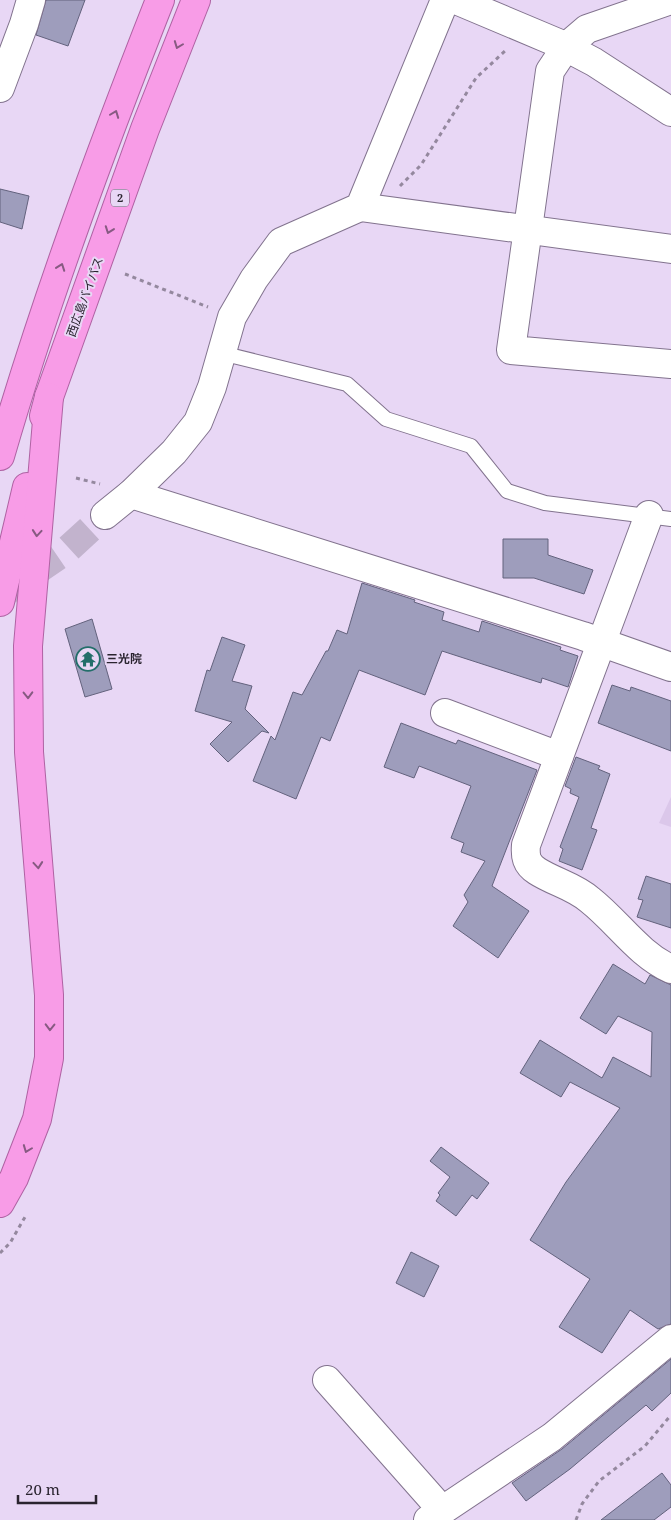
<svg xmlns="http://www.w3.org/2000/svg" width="671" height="1520" font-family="'Noto Serif','Noto Sans JP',serif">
  <rect width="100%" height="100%" fill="#e8d7f5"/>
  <!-- built -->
  <path fill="#dbc7ea" d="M671,797v30l-12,-4z"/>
  <!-- building -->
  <g fill="#9e9dbc" stroke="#63627d">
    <path d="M46,0h39l-17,46 -32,-11z"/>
    <path d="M0,189l29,7 -7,33 -22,-7z"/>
    <path d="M503,539h45v16l45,15 -9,24 -50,-16h-31z"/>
    <path d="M362,583l53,17 -1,2 30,10 -2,8 37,12 3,-11 79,26 -1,3 18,6 -10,31 -26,-9 -1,5 -99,-32 -17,44 -66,-25 -29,71 -9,-4 -25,62 -43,-18 18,-45 4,4 18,-48 9,3 24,-44h2l9,-21 10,4z"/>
    <path d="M92,619l20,70 -27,8 -20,-68z"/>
    <path d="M222,637l23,8 -13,36 20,5 -7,23 24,24 -7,-2 -34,31 -18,-18 22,-22 -37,-11 12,-41 3,1z"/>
    <path d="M612,685l18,6 1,-4 40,14v50l-73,-28z"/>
    <path d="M401,723l55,21 2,-4 79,30 -45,116 37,25 -31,47 -45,-32 15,-24 -4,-7 21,-34 -24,-9 3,-9 -13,-5 20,-52 -52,-20 -5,12 -30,-11z"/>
    <path d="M576,757l24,9 -2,3 12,5 -19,54 6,2 -15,40 -23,-9 4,-12 -3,-2 19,-50 -9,-4 1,-4 -6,-3z"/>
    <path d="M646,876l25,8v44l-34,-11 6,-17 -5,-1z"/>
    <path d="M613,964l32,20 5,-9 21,10v339l-13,5 -28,-19 -28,43 -43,-26 31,-48 -60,-39 36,-58 54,-74 -50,-26 -9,15 -41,-24 20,-33 62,38 11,-21 38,20 1,-45 -34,-16 -12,18 -26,-16z"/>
    <path d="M441,1147l48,36 -12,16 -5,-4 -16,21 -20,-15 4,-6 -2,-2 12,-16 -20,-16z"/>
    <path d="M411,1252l28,14 -15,31 -28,-14z"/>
    <path d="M671,1359v34l-19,18 -6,-6 -76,64 -44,32 -14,-18 50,-34z"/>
    <path d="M662,1473l9,12v22l-17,13h-53z"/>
  </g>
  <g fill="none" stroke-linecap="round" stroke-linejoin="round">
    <!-- minor-tunnel -->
    <path stroke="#c2b3cd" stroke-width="28" stroke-dasharray="28 14" stroke-linecap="butt" d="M0,596l67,-46 38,-35"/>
    <!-- service casing -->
    <g stroke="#82738e" stroke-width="16">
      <path id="service" d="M221,353l126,31 39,35 85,27 36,45 38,12 126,16"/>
    </g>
    <!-- minor casing -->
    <g stroke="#82738e" stroke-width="30">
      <g id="minor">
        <path d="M671,0l-84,29 -21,18 -16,24 -39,279 160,14"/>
        <path d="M0,88l24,-64 7,-24"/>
        <path d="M360,207l311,42"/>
        <path d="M131,494l452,142 88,31"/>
        <path d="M105,515l26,-21 43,-42 24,-30 14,-35 20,-70 22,-38 27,-37 79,-35 85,-207"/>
        <path d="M649,515l-123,330c-1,11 0,19 11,26 17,11 37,15 53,29 28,22 48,54 81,69"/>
        <path d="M445,713l114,43"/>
        <path d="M327,1380l115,130"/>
        <path d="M428,1520l124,-83 119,-98"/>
      </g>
    </g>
    <!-- tertiary casing -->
    <g stroke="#82738e" stroke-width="30">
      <path id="tertiary" d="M456,0l102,43 36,19 77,50"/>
    </g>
    <!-- trunk casing -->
    <g stroke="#af62a3" stroke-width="30">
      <g id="trunk">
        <path d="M44,416l5,-19 96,-268 51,-129"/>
        <path d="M0,456c45,-155 101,-306 160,-456"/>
        <path d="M0,602l27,-115"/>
        <path d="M0,1203l14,-25 23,-59 12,-61v-63l-20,-243 -1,-106 21,-249"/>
      </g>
    </g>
    <!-- path -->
    <g stroke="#94889e" stroke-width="3" stroke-dasharray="4 4" stroke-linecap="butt">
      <path d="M400,186l21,-21 55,-87 30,-28"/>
      <path d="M125,274l83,33"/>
      <path d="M76,478l24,6"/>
      <path d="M0,1253l10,-10 15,-26"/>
      <path d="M576,1520l6,-16 17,-23 46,-35 26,-31"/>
    </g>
    <!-- service -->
    <use href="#service" stroke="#fff" stroke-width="14"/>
    <!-- minor -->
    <use href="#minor" stroke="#fff" stroke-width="28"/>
    <!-- tertiary -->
    <use href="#tertiary" stroke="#fff" stroke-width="28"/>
    <!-- trunk -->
    <use href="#trunk" stroke="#f89ce7" stroke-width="28"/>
  </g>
  <!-- one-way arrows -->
  <defs><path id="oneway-chevron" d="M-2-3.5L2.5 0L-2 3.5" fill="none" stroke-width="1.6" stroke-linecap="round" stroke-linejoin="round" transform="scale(1.25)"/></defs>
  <g stroke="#875a82">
    <use href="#oneway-chevron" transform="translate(178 45) rotate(111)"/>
    <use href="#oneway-chevron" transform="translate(115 114) rotate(-69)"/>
    <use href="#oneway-chevron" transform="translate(109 230) rotate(110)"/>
    <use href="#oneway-chevron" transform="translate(61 267) rotate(-70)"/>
    <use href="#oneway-chevron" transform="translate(37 533) rotate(95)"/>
    <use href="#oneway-chevron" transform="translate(28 695) rotate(89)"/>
    <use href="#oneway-chevron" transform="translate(38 865) rotate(85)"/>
    <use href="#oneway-chevron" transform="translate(50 1027) rotate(91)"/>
    <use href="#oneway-chevron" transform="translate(27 1149) rotate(111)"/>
  </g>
  <!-- icons -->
  <defs>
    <g id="temple-ring" transform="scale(1.25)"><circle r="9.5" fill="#e8d7f5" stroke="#236e6a" stroke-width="1.5"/><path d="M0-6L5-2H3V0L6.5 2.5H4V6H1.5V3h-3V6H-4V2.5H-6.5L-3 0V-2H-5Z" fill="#236e6a"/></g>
  </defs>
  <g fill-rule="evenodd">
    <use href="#temple-ring" x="88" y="659"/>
  </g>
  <g text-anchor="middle" stroke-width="4" stroke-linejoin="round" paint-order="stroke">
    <!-- shield labels -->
    <rect fill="#e8d7f5" stroke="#635a6a" stroke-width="1" x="111" y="189.5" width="18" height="17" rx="4"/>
    <g font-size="11" font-weight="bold" fill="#2a242f">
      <text x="120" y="202">2</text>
    </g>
    <!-- street labels -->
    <g font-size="12" fill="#2a242f" stroke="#e8d7f5">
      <text transform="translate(85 297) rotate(-70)" y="4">西広島バイパス</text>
    </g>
    <!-- poi labels -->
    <g font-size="12" font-weight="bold" fill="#2a242f" stroke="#e8d7f5" text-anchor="start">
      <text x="106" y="663">三光院</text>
    </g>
  </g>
  <!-- scale -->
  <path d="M18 1495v8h78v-8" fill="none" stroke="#2a242f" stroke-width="2.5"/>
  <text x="25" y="1495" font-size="15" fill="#2a242f" stroke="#e8d7f5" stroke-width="4" paint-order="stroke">20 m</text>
</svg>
